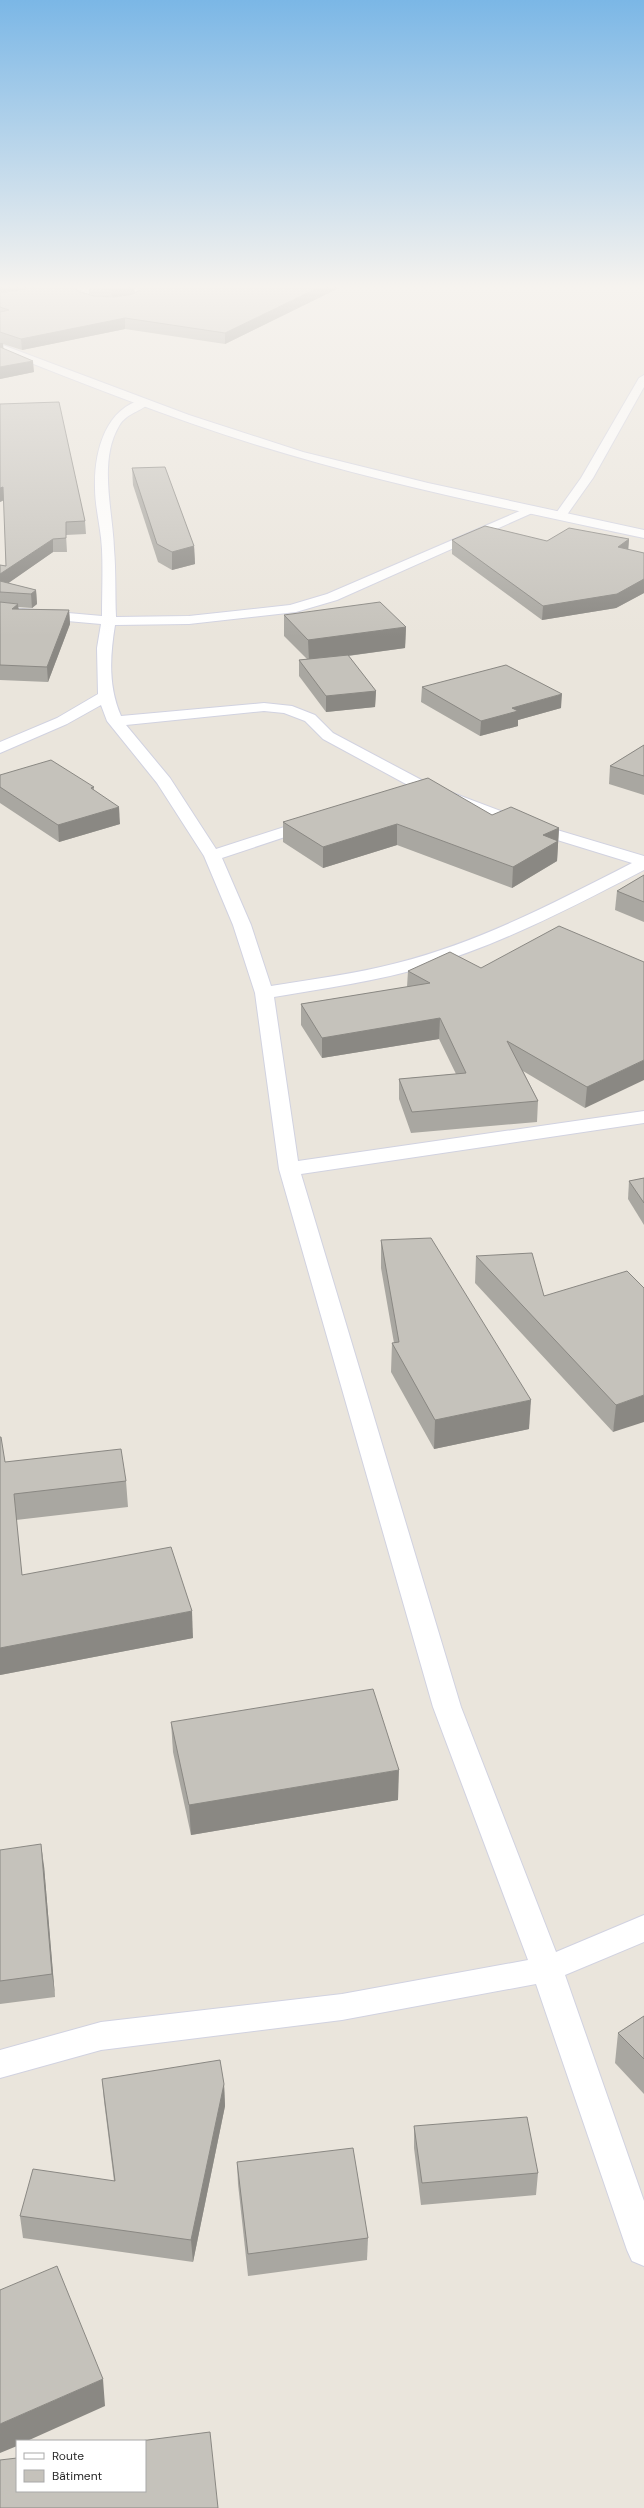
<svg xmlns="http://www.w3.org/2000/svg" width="644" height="2508" font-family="'DM Sans',sans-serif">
  <rect width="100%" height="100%" fill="#eae5dc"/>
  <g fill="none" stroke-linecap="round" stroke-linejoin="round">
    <!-- lane casing -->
    <g stroke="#d1d2e0" stroke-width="1">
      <g id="lane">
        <path d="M96,286h12l-24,9 16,7v4l-22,-6 -1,-8z"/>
        <path d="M117,286h12l19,7c-5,7 -15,11 -24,10v-4l15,-5z"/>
      </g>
    </g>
    <!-- street casing -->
    <g stroke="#d1d2e0" stroke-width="2">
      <g id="street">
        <path d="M644,375v12l-51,91 -29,41h-8l-2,-3 27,-38 58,-100z"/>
        <path d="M144,399l6,3c-8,10 -23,10 -31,24 -21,35 -6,86 -5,123 2,23 1,45 2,68l73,-1 101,-11 37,-11 202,-87 4,-1 6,4 -202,90 -41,12 -107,12 -74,1c-5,31 -7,61 6,91l143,-13 28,3 23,9 18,18 96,51 98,37 117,35v14c-70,36 -140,73 -216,96 -50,15 -102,22 -154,31l24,164 346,-50v12l-343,51 160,533 95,245 88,-37v27l-79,33 79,226v65l-12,-5 -5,-11 -91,-266 -194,36 -241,30 -101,28v-28l101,-28 241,-28 186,-34 -95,-253 -154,-538 -24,-176 -22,-68 -29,-69 -47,-73 -50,-62 -6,-16 -34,19 -67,29v-11l57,-24 41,-24 -1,-46 4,-24 -101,-9v-8l102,9c0,-22 1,-45 0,-67 -1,-21 -7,-41 -7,-61 -1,-36 10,-80 49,-89zM264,711l20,2 21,8 18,18 94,51 98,37 117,36c-76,39 -152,79 -235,100 -41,11 -84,16 -126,23l-20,-61 -29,-67 96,-32 2,-3 -8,-5 -6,2 -90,29 -46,-71 -44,-53z"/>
      </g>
    </g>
    <!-- secondary casing -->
    <g stroke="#d1d2e0" stroke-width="2">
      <path id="secondary" d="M0,344l189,71 114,37 125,31 216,47v8c-130,-28 -261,-54 -387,-93 -88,-27 -172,-61 -257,-94z"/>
    </g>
    <!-- lane -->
    <use href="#lane" fill="#fff" fill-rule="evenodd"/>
    <!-- street -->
    <use href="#street" fill="#fff" fill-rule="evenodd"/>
    <!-- secondary -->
    <use href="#secondary" fill="#fff" fill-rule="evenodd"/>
  </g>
  <!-- wall -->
  <g fill="#a9a7a1" fill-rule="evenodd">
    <path d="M0,286l77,5 12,3v-8h254l-118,58 -100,-15 -103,21 -19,-6v4l31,24 -34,7zM134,286l8,3 -7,4z"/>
    <path d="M0,404l85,117 1,13 -20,1 1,17h-14l-45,31 28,7 1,14 -5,4 -14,-1 1,2 50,1 1,14 -22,58 -48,-2v-115l6,1 -2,-66 -4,2z"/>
    <path d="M132,468l62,78 1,18 -23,6 -14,-8 -25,-77z"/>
    <path d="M629,539l-1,11 16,3v40l-28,15 -74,12 -90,-66v-14l95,1z"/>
    <path d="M284,615l122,12 -1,21 -57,8 28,35 -1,16 -49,5 -27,-36v-16l8,-1 -23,-23z"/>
    <path d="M422,687l139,21 -43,12v6l-38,10 -59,-34z"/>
    <path d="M644,745v50l-35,-11 1,-18z"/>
    <path d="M0,775l94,12v3l26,34 -61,18 -59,-39z"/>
    <path d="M492,815l67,13 -2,33 -45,27 -115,-43 -74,23 -40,-26v-20z"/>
    <path d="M644,875v47l-29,-12 2,-19z"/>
    <path d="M644,962l-59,146 -62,-37 15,30 -1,21 -126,11 -12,-34v-20l57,-5 -17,-35 -117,19 -21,-33v-21l106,-17 1,-16z"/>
    <path d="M644,1178v47l-16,-26 1,-18z"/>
    <path d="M381,1240l148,189 -95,20 -43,-77 1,-29h2l-13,-75z"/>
    <path d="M476,1256l68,40 100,-8 -31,144 -138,-149z"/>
    <path d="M5,1462l121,19 2,26 -112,13 6,55 171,63 -193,37z"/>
    <path d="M171,1722l227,78 -207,35 -18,-83z"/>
    <path d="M0,1850l44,16 11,131 -55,7z"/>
    <path d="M644,2016v78l-29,-31 3,-30z"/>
    <path d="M102,2079l122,5 1,22 -32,156 -170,-24 -3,-22 94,-35 -10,-80z"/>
    <path d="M414,2126l124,47 -2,22 -115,10 -7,-57z"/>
    <path d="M237,2162l131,76 -1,22 -119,16 -10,-92z"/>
  </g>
  <!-- shaded-wall -->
  <g fill="#8a8883">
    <path d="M0,286h53l-53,9z"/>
    <path d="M126,286h8l1,8 -23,6 -1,-10z"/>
    <path d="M322,286h21l-118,58v-11z"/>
    <path d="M125,318v11l-103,21 -1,-11z"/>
    <path d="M0,343h3l1,11 -4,1z"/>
    <path d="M33,361l1,11 -34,7v-12z"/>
    <path d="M3,487l1,13 -4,2v-14z"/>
    <path d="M53,539v13l-53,37v-15z"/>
    <path d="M629,539l-1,13 -10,-5z"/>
    <path d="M194,546l1,18 -23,6v-18z"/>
    <path d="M644,579v14l-28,15 -74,12 1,-14z"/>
    <path d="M36,590l1,14 -5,4 -1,-14z"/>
    <path d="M18,604l1,14 -7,-9z"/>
    <path d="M69,610l1,14 -22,58 -1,-15z"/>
    <path d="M406,627l-1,21 -96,13 -1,-21z"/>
    <path d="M376,691l-1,16 -49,5v-16z"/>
    <path d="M562,694l-1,14 -43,12v6l-38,10 1,-15 31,-13z"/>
    <path d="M119,807l1,17 -61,18 -1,-17z"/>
    <path d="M397,824v21l-74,23v-21z"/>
    <path d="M559,828l-2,33 -45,27 1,-21 30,-32z"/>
    <path d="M440,1018l-1,21 -117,19v-20z"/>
    <path d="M644,1060v20l-59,28 2,-21z"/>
    <path d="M644,1395v27l-31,10 3,-27z"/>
    <path d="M531,1400l-2,29 -95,20 1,-29z"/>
    <path d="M192,1611l1,27 -193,37v-27z"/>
    <path d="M399,1770l-1,30 -207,35 -2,-30z"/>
    <path d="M41,1844l3,22 11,131 -3,-23z"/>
    <path d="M224,2084l1,22 -32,156 -2,-22z"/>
    <path d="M103,2379l2,27 -78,35h-10v5l-17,7v-29z"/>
  </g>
  <!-- building -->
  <g fill="#c5c2bb" stroke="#8a8883">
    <path d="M43,286h33l1,5 17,5 20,1 19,-3 9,-5 3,-3h177l-97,47 -100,-15 -104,21 -21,-7v-20l9,-2 -9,-3v-14z"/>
    <path d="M88,286h38l-15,4z"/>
    <path d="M0,347l33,14 -33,6z"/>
    <path d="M59,402l26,119 -19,1v16l-13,1 -53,35v-9l6,1 -3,-79 -3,1v-84z"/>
    <path d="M165,467l29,79 -22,6 -15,-8 -25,-76z"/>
    <path d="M485,526l62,15 22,-13 60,11 -11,8 26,6v26l-27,15 -74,12 -91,-66z"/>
    <path d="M0,581l36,9 -5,4 -31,-2z"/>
    <path d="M0,602l18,2 -6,5 57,1 -22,57 -47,-2z"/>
    <path d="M380,602l26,25 -98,13 -24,-25z"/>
    <path d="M348,655l28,36 -50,5 -27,-36z"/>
    <path d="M506,665l56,29 -50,14 6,3 -37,10 -59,-34z"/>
    <path d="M644,745v31l-34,-10z"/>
    <path d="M51,760l43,27 -3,1 28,19 -61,18 -58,-38v-12z"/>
    <path d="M428,778l64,37 19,-8 48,21 -16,7 15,6 -45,26 -116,-43 -74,23 -40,-25z"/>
    <path d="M644,875v27l-27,-11z"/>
    <path d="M559,926l85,36v98l-57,27 -80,-46 31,60 -126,11 -13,-33 67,-6 -26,-55 -118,20 -21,-34 129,-21 -22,-12 42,-19 31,16z"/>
    <path d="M644,1178v25l-15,-22z"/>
    <path d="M431,1238l100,162 -96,20 -43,-77 7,-1 -18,-102z"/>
    <path d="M532,1253l12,43 83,-25 17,17v107l-28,10 -140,-149z"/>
    <path d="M0,1437h1l4,25 116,-13 5,32 -112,13 8,81 149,-28 21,64 -192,37z"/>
    <path d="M373,1689l26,81 -210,35 -18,-83z"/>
    <path d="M41,1844l11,130 -52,7v-131z"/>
    <path d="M644,2016v43l-26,-26z"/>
    <path d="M220,2060l4,24 -33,156 -171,-24 13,-47 82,12 -13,-102z"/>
    <path d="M527,2117l11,56 -116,10 -8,-57z"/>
    <path d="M353,2148l15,90 -120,16 -11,-92z"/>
    <path d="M57,2266l46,113 -103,45v-134z"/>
    <path d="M210,2432l8,76h-218v-48l17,-2v33h128v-50h-5z"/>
  </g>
  <!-- sky -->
  <linearGradient id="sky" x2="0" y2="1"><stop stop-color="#7bb7e6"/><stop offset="0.45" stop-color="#f6f3ef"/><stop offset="1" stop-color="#f6f3ef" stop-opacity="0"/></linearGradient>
  <rect width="644" height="637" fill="url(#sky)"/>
  <!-- legend -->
  <rect x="16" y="2440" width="130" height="52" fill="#ffffff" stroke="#a9a9a9"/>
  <rect x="24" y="2453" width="20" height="6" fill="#ffffff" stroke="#a9a9a9"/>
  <text x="52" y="2460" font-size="12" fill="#292929">Route</text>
  <rect x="24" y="2470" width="20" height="12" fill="#c5c2bb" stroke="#a9a9a9"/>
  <text x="52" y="2480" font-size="12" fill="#292929">Bâtiment</text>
</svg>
